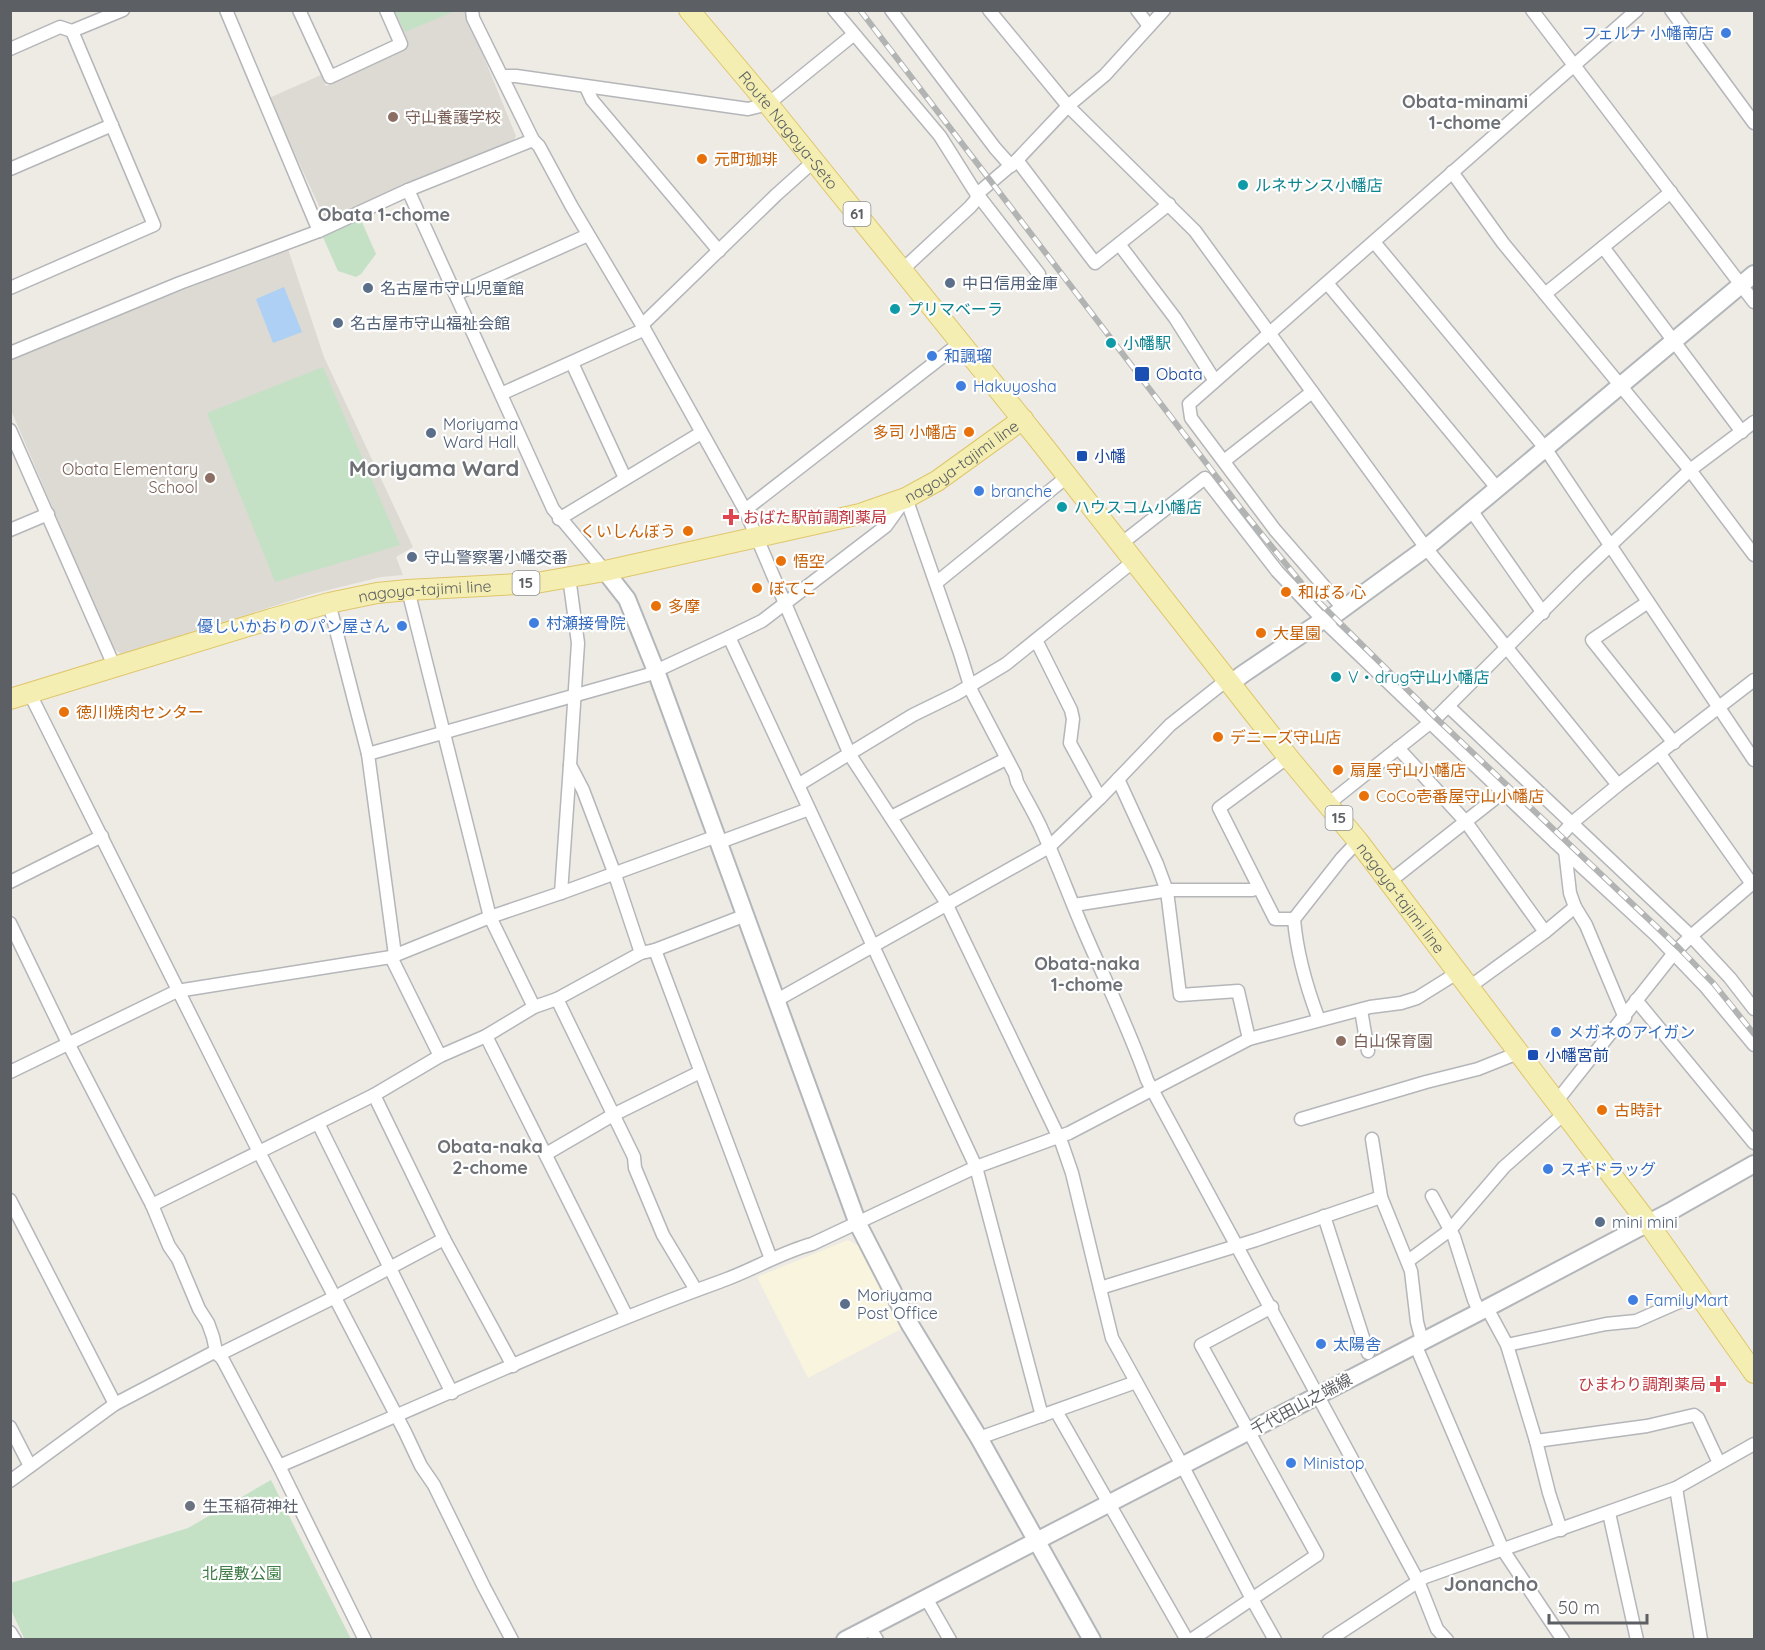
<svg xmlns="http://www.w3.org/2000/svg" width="1765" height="1650" font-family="Quicksand,'Noto Sans JP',sans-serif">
  <rect width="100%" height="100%" fill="#edebe4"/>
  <!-- commercial -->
  <path fill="#f9f4dd" d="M848,1240l11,6 44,82 -95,50 -51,-101z"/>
  <!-- education -->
  <g fill="#dcdad3">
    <path d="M391,11h74l51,125 -3,7 -187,78 -57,-123 52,-23 5,11 82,-38z"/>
    <path d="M288,249l36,108 89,190 -17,10 7,18 -22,2 -69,17 -191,60 -9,-7 -101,-237 -1,-52z"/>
  </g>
  <!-- green -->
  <g fill="#c4e1c6">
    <path d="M395,11h60l-50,21z"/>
    <path d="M361,220l15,34 -15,20 -5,3 -18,-6 -16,-36z"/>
    <path d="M323,367l77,178 -125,37 -68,-169z"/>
    <path d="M271,1480l80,159 -327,-1 -13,-28v-27l177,-55z"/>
  </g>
  <!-- water -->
  <path fill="#aed0f4" d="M284,287l18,45 -29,11 -17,-44z"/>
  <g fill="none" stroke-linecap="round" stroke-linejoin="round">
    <!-- street casing -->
    <g stroke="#b5b6ba" stroke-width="15">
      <g id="street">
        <path d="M226,10l93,221"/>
        <path d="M299,10l31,67 71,-33 -15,-34"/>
        <path d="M472,10l1,8 60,122 6,6 33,61 70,118 103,185 105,245 94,144 118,245 10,29 40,165 70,127 70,134 23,41"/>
        <path d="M834,10l106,126 34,54 65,84"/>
        <path d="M891,10l104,138 16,18"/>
        <path d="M989,10l79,96 127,125 231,317 192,237"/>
        <path d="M1137,10l12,16"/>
        <path d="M1532,10l222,292"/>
        <path d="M1671,10l83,113"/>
        <path d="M10,49l50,-22 12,4 51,-21"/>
        <path d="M502,76h14l232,33 20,-5 85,-69"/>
        <path d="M586,87l6,13 127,151"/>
        <path d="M1017,160l78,103 74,-59"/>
        <path d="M10,169l102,-44"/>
        <path d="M1452,172l51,71 187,227 64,85"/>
        <path d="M408,190l145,319 52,62"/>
        <path d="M1374,242l171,206 209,312"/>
        <path d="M1119,244l56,74 40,63"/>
        <path d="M1603,247l139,185"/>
        <path d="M902,270l68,-63 6,-7 1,-6 40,-34 51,-54 37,-31 59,-65"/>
        <path d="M1327,283l170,205"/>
        <path d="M10,288l144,-63 -82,-194"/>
        <path d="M456,294l132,-59"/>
        <path d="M1545,294l126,-102"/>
        <path d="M642,325l134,-130 38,-34"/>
        <path d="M10,353l170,-70 139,-52 89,-41 125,-50"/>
        <path d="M572,363l53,115"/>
        <path d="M501,394l142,-64"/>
        <path d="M10,430l105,238"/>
        <path d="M1224,461l88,-69"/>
        <path d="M745,510l215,-167"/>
        <path d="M1471,510l72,103"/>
        <path d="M559,519l142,-86"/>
        <path d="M10,530l38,-16"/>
        <path d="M1122,543l83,-65 72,93 46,49 232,222 102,94 48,50 49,59"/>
        <path d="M569,577l9,66 -8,122 13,25 31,82 27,81"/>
        <path d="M936,583l132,-107"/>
        <path d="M408,590l82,327 44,90"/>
        <path d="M1648,602l-56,38 82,103"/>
        <path d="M329,603l39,151 27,201"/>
        <path d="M1343,608l-68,-78 -84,-112 -2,-14 448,-394"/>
        <path d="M729,637l247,530 66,249"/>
        <path d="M1036,640l35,70 2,9 -3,24 30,55"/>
        <path d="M30,694l229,458 146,280 16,34 13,19 50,102 28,53"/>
        <path d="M1448,706l243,230 39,42 24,31"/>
        <path d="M1398,748l68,74 79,110"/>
        <path d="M368,754l279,-79 82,-38 33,-16 124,-95 20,-28 54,155 12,39 43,82 2,8c8,16 18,32 25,48 14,31 26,63 39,94 22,52 47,102 66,156l271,501 19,48 10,11"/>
        <path d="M1660,754l92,130"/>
        <path d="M1288,757l-69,51 56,111h19"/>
        <path d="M1118,779l39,85 10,27 13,104 58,-4 11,48"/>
        <path d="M798,785l115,-70 43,-21 50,-30 129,-104"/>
        <path d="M1328,804l108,-86 142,-142 112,-106 64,-48"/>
        <path d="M891,817l115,-58"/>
        <path d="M720,842l89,-33"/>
        <path d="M1555,842l18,-20 45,-37 136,-105"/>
        <path d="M10,882l92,-46"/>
        <path d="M1389,882l114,-90"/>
        <path d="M561,893l9,-128"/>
        <path d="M1074,905l96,-15h82l7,-2"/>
        <path d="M1575,907l11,18 39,93"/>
        <path d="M10,923l58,120 84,162 17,41 9,13 21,50 9,14 5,14 3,14 7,9 56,106 86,174"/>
        <path d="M655,950l116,309"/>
        <path d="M391,957l49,99"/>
        <path d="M1468,988l77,-56 30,-25 -5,-14 -5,-43"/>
        <path d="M557,999l77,158 1,11 28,67 33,55"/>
        <path d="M777,1000l272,-153 51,-49 70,-73 58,-46"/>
        <path d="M1636,1000l118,143"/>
        <path d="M1361,1010l7,41"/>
        <path d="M1319,1020c-13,-34 -22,-65 -25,-101l48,-61 16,-17"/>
        <path d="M486,1036l141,281"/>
        <path d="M10,1072l167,-81 214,-34 99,-40 71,-24 156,-57"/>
        <path d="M374,1095l70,144 69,127"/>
        <path d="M1556,1102l118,-149 17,-17 63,-54"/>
        <path d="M1301,1119l125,-37 52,-13 40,-16"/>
        <path d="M318,1123l134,270"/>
        <path d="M1372,1139l9,58 30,74 6,51 5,19"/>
        <path d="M546,1154l67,-39 87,-43"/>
        <path d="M1432,1196l22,41 20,63 5,11"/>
        <path d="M10,1200l105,204"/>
        <path d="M152,1205l222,-110 66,-39 46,-20 48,-29 23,-8 84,-46 14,-3 91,-35"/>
        <path d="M1324,1216l44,137"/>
        <path d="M1408,1261l42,-31 54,-63 61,-54"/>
        <path d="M1100,1288l156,-48 125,-43"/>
        <path d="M1487,1308l20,37 29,96 13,52 12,37"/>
        <path d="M1415,1344l88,206 60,90"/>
        <path d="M1507,1345l99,-21 30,-3 50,-22 11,-7"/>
        <path d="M218,1355l117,-58 109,-58"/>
        <path d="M1056,1411l131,229"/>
        <path d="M10,1427l20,39"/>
        <path d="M979,1438l157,-56"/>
        <path d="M1536,1441l111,-15 47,-11 4,3 21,45"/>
        <path d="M279,1466c146,-61 291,-130 440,-184 32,-11 60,-29 93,-38l164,-77 93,-34 180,-94 121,-32 31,-4 16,-5 40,-25"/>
        <path d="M10,1481l105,-77 101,-53"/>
        <path d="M1676,1488l25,152"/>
        <path d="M1609,1513l28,127"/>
        <path d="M926,1598l24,42"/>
        <path d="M869,1627l8,13"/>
        <path d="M10,1632l5,8"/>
        <path d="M1191,1640l126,-85 -116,-210 71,-38"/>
        <path d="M1329,1640l96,-63 251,-89 78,-44"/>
      </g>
    </g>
    <!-- secondary casing -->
    <g stroke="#b3b6ba" stroke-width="20">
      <g id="secondary">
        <path d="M605,571l22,28 29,72 202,553 51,99 70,115 113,202"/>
        <path d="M1231,683l12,-9 80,-54 10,-4 93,-68 328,-274"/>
        <path d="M845,1640l642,-332 186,-98 81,-46"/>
      </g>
    </g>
    <!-- primary casing -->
    <g stroke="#dfc66b" stroke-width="22">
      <g id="primary">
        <path id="s1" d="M689,10l79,94 271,336 249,317 70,84 290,382 106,150"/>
        <path id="s2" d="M10,699l261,-80 58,-16 48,-10 31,-3 128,-7 69,-12 255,-57 46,-16 31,-17 86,-62"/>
      </g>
    </g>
    <!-- street -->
    <use href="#street" stroke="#fff" stroke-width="12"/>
    <!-- secondary -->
    <use href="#secondary" stroke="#fff" stroke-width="16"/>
    <!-- primary -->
    <use href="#primary" stroke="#f4eeb2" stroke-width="20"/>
    <!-- rail casing -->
    <g stroke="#b2b3b3" stroke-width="6">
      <path id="rail" d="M860,10l382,500 65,80 26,26 103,102 243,230 35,36 40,50"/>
    </g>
    <!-- rail -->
    <use href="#rail" stroke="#fff" stroke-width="4" stroke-dasharray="11" stroke-linecap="butt"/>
  </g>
  <!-- markers -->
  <g fill="#3f7fe0" stroke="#fff" stroke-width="2">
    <circle cx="1726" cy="33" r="6"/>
    <circle cx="932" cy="356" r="6"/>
    <circle cx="961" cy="386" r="6"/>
    <circle cx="979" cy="491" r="6"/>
    <circle cx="534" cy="623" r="6"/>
    <circle cx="402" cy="626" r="6"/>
    <circle cx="1556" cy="1032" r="6"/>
    <circle cx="1548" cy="1169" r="6"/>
    <circle cx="1633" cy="1300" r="6"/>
    <circle cx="1321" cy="1344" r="6"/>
    <circle cx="1291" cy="1463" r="6"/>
  </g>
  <g fill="#8d6e63" stroke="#fff" stroke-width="2">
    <circle cx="393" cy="117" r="6"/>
    <circle cx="210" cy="478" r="6"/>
    <circle cx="1341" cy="1041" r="6"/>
  </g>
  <g fill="#e8710a" stroke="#fff" stroke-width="2">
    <circle cx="702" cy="159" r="6"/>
    <circle cx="969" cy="432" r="6"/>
    <circle cx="688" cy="531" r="6"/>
    <circle cx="781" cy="561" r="6"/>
    <circle cx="757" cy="588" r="6"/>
    <circle cx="1286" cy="592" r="6"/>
    <circle cx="656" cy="606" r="6"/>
    <circle cx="1261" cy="633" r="6"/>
    <circle cx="64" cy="712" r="6"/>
    <circle cx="1218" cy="737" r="6"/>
    <circle cx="1338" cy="770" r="6"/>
    <circle cx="1364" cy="796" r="6"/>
    <circle cx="1602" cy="1110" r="6"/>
  </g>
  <g fill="#0f9aa8" stroke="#fff" stroke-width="2">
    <circle cx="1243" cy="185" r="6"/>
    <circle cx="895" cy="309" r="6"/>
    <circle cx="1111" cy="343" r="6"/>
    <circle cx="1062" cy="507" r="6"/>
    <circle cx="1336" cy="677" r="6"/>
  </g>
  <g fill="#5c6f8a" stroke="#fff" stroke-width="2">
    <circle cx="950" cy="283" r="6"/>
    <circle cx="368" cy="288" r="6"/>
    <circle cx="338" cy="323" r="6"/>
    <circle cx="431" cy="433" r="6"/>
    <circle cx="412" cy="557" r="6"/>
    <circle cx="1600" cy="1222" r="6"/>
    <circle cx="845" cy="1304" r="6"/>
  </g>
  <g fill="#1a4fb4" stroke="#fff" stroke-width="2">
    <rect x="1134" y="366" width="16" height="16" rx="3"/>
    <rect x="1076" y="450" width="12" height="12" rx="3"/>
    <rect x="1527" y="1049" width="12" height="12" rx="3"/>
  </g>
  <g fill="#e0444e" stroke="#fff" stroke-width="2">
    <path d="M728 508h6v6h6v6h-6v6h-6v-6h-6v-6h6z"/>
    <path d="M1715 1375h6v6h6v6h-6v6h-6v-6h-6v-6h6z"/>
  </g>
  <circle fill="#6b7280" stroke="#fff" stroke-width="2" cx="190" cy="1506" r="6"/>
  <g text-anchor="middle" stroke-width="4.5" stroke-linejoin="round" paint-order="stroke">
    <!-- shield labels -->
    <g fill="#fff" stroke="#8d8f92" stroke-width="1.5">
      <rect x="843.5" y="202" width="27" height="24" rx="4.5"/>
      <rect x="512.5" y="571" width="27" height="24" rx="4.5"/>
      <rect x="1325.5" y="806" width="27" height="24" rx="4.5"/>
    </g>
    <g font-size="15" font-weight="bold" fill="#5c5f63">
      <text x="857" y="219">61</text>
      <text x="526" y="588">15</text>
      <text x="1339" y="823">15</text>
    </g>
    <!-- shop labels -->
    <g font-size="16" fill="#366cbe" stroke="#fff" text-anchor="start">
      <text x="1714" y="39" text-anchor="end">フェルナ 小幡南店</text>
      <text x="944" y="362">和諷瑠</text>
      <text x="973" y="392">Hakuyosha</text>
      <text x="991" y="497">branche</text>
      <text x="546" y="629">村瀬接骨院</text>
      <text x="390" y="632" text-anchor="end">優しいかおりのパン屋さん</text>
      <text x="1568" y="1038">メガネのアイガン</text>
      <text x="1560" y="1175">スギドラッグ</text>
      <text x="1645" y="1306">FamilyMart</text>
      <text x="1333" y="1350">太陽舎</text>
      <text x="1303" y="1469">Ministop</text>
    </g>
    <!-- education labels -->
    <g font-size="16" fill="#785e54" stroke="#fff" text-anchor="start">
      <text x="405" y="123">守山養護学校</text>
      <text x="198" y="475" text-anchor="end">Obata Elementary<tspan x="198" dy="18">School</tspan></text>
      <text x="1353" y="1047">白山保育園</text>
    </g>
    <!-- street labels -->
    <g font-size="16" fill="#5c5f63" stroke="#fff">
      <text dy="6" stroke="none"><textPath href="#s1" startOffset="156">Route Nagoya-Seto</textPath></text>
      <text dy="6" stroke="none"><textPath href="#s2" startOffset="988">nagoya-tajimi line</textPath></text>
      <text dy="6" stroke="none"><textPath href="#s2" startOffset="430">nagoya-tajimi line</textPath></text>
      <text dy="6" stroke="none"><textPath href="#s1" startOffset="1138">nagoya-tajimi line</textPath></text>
      <text transform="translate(1301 1404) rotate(-28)" y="6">千代田山之端線</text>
    </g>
    <!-- food labels -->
    <g font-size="16" fill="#c56008" stroke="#fff" text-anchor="start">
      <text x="714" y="165">元町珈琲</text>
      <text x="957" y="438" text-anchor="end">多司 小幡店</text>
      <text x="676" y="537" text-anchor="end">くいしんぼう</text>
      <text x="793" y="567">悟空</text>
      <text x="769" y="594">ぼてこ</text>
      <text x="1298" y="598">和ばる 心</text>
      <text x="668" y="612">多摩</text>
      <text x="1273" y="639">大星園</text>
      <text x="76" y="718">徳川焼肉センター</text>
      <text x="1230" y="743">デニーズ守山店</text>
      <text x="1350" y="776">扇屋 守山小幡店</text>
      <text x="1376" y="802">CoCo壱番屋守山小幡店</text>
      <text x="1614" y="1116">古時計</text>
    </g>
    <!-- culture labels -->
    <g font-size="16" fill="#0d838f" stroke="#fff" text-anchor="start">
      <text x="1255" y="191">ルネサンス小幡店</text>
      <text x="907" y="315">プリマベーラ</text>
      <text x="1123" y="349">小幡駅</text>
      <text x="1074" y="513">ハウスコム小幡店</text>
      <text x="1348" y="683">V・drug守山小幡店</text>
    </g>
    <!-- service labels -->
    <g font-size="16" fill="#4e5e75" stroke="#fff" text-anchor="start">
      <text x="962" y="289">中日信用金庫</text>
      <text x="380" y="294">名古屋市守山児童館</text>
      <text x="350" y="329">名古屋市守山福祉会館</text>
      <text x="443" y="430">Moriyama<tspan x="443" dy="18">Ward Hall</tspan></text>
      <text x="424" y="563">守山警察署小幡交番</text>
      <text x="1612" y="1228">mini mini</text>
      <text x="857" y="1301">Moriyama<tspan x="857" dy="18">Post Office</tspan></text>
    </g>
    <!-- transit labels -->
    <g font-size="16" fill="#164399" stroke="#fff" text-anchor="start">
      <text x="1156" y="380">Obata</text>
      <text x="1094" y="462">小幡</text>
      <text x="1545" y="1061">小幡宮前</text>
    </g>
    <!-- health labels -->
    <g font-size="16" fill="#be3a42" stroke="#fff" text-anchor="start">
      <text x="743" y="523">おばた駅前調剤薬局</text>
      <text x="1706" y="1390" text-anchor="end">ひまわり調剤薬局</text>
    </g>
    <!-- worship labels -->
    <g font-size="16" fill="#5b616d" stroke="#fff" text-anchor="start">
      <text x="202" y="1512">生玉稲荷神社</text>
    </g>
    <!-- park labels -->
    <g font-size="16" fill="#407e47" stroke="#fff">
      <text x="242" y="1579">北屋敷公園</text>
    </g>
    <!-- neighbourhood labels -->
    <g font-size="18" font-weight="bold" fill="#6d7175" stroke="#fff">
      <text x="1465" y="108">Obata-minami<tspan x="1465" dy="21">1-chome</tspan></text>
      <text x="384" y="221">Obata 1-chome</text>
      <text x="1087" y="970">Obata-naka<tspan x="1087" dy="21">1-chome</tspan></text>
      <text x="490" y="1153">Obata-naka<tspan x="490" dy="21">2-chome</tspan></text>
    </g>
    <!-- quarter labels -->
    <g font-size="20" font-weight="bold" fill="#6d7175" stroke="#fff">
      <text x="1491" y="1591">Jonancho</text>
    </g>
    <!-- district labels -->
    <g font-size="22" font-weight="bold" fill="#6d7175" stroke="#fff">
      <text x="434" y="476">Moriyama Ward</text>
    </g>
  </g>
  <!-- border -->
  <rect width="1765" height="1650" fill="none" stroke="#5c5f63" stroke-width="24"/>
  <!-- scale -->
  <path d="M1549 1614v9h98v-9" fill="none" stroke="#5c5f63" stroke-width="3"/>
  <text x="1558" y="1614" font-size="18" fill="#5c5f63" stroke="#ffffff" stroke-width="4.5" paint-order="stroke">50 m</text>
</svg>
